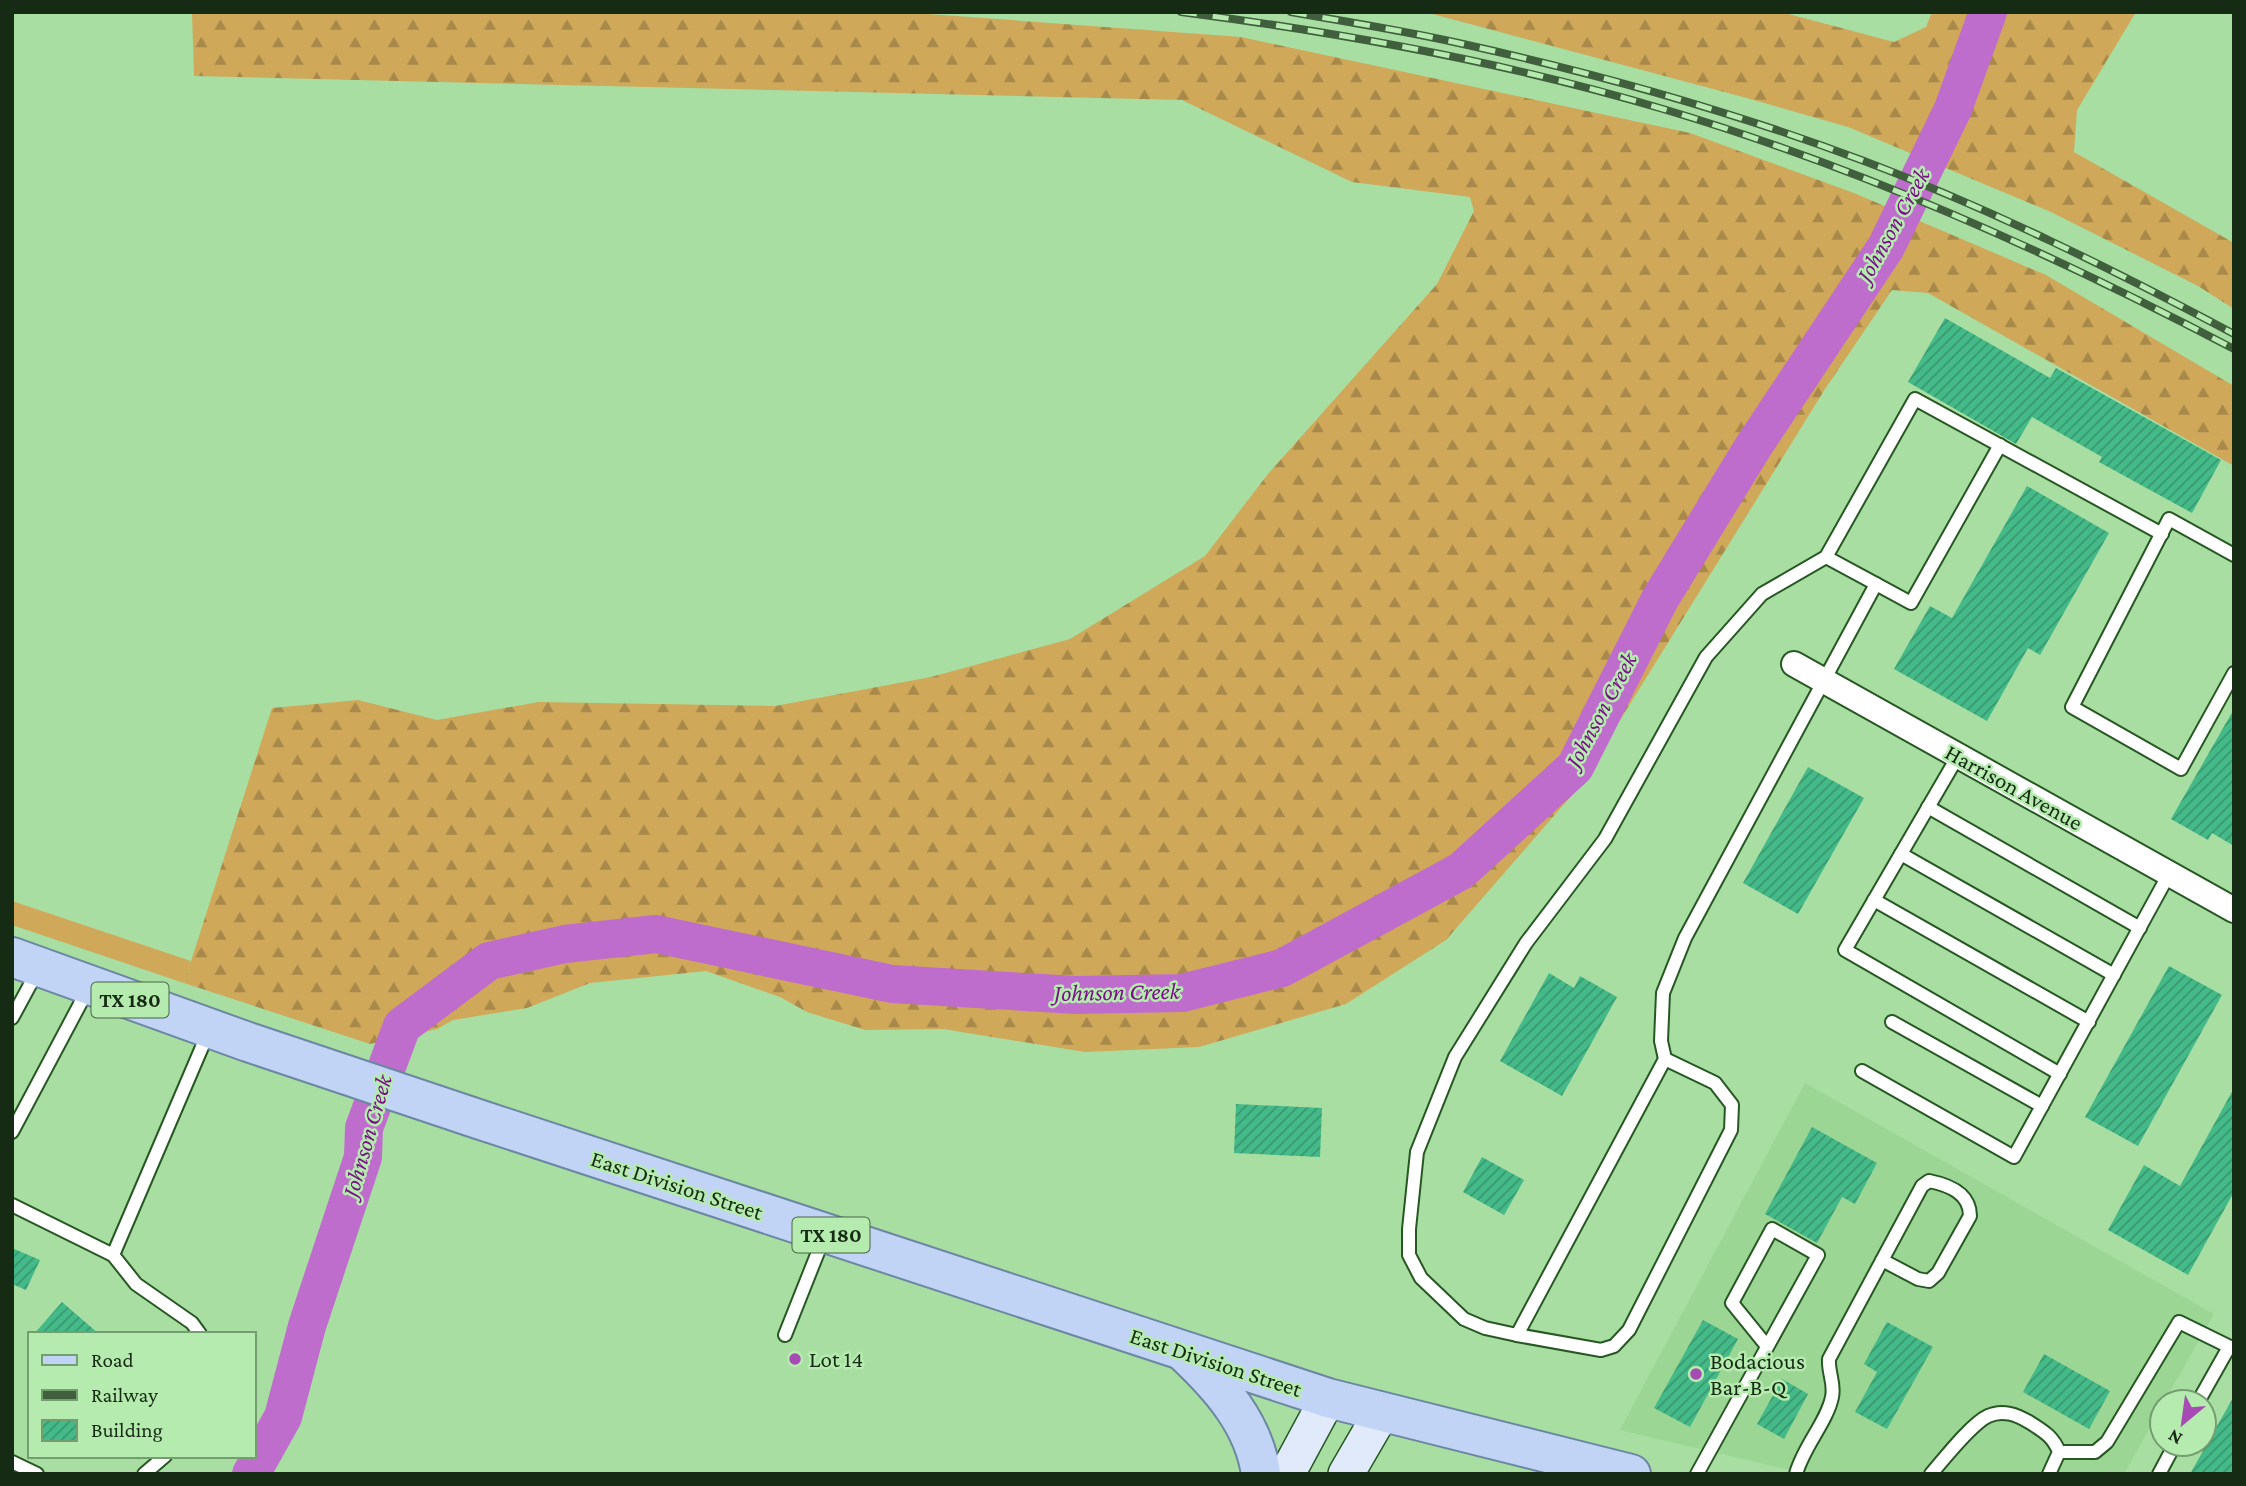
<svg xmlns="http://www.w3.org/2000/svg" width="2246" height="1486" font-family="'Crimson Pro',serif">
  <defs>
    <pattern id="forest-firs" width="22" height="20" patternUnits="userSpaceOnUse" patternTransform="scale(1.75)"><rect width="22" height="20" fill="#d0a85a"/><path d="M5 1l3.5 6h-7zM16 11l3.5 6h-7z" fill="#a88949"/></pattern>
    <pattern id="building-hatch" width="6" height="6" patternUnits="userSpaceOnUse" patternTransform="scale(1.75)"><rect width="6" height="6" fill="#44ba89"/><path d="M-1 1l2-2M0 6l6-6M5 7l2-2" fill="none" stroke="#38976f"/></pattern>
  </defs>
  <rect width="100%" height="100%" fill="#a8dea2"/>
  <!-- built -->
  <path fill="#9bd694" d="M1805,1083l409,231 -50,88h-2v4l-38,68h-317l-187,-44z"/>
  <!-- green -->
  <path fill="#d0a85a" d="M12,901l179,60 -7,22 -172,-58z"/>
  <!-- forest -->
  <g fill="url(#forest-firs)">
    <path d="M192,12h709l340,25 449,96 164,60 192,82 188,111v80l-306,-173 -36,-3 -67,99 -247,399 -132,152 -100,64 -147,43 -114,5 -142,-23 -78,1 -58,-18 -27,-15 -74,-26 -116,12 -63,25 -74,12 -16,9 -67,15 -186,-61 88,-275 86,-8 79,20 102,-18 236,4 156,-29 139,-38 135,-83 63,-82 169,-190 37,-73 -4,-14 -118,-15 -170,-82 -988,-24z"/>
    <path d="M1425,12h356l113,30 32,-15 6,-15h204l-59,98 -3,42 160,91v66l-36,-23 -147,-74 -203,-85 -105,-30z"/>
  </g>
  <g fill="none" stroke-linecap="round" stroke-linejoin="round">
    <!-- river -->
    <path stroke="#bf6dcc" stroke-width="38" d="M251,1474l32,-57 24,-91 56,-169 1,-29 38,-102 87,-65 76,-17 91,-10 236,50 184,11 106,-2 100,-25 179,-97 114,-104 85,-168 93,-152 133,-200 67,-138 35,-97"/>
  </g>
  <!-- building -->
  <g fill="url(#building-hatch)">
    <path d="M1945,318l105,60 6,-10 165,92 -29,53 -93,-51 3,-5 -70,-40 -16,27 -108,-62z"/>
    <path d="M2027,486l82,47 -69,122 -12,-7 -41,73 -93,-52 36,-63 22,12z"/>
    <path d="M2234,709v137l-22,-13 -4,7 -37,-21z"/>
    <path d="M1808,767l56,31 -66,116 -55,-31z"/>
    <path d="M2169,966l53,29 -84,151 -53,-29z"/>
    <path d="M1549,973l25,15 6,-12 37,21 -55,99 -62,-35z"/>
    <path d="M2234,1088v104l-46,83 -80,-45 36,-65 36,21z"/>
    <path d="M1236,1104l86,4 -2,49 -86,-4z"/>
    <path d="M1812,1127l65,36 -22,41 -13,-7 -25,46 -52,-29z"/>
    <path d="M1482,1157l42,23 -20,35 -41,-23z"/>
    <path d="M12,1248l28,12 -14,30 -14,-6z"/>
    <path d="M62,1302l37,32h-65z"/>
    <path d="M1703,1320l35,19 -48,88 -36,-19z"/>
    <path d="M1887,1322l46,25 -46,82 -32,-17 22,-40 -13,-8z"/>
    <path d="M2044,1354l66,37 -21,38 -66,-37z"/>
    <path d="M1782,1379l26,15 -24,45 -27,-15z"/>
    <path d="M2234,1396v78h-44z"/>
  </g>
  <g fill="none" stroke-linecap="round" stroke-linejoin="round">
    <!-- service casing -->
    <g stroke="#275823" stroke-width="16">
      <g id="service">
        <path d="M2234,555l-65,-36 -97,188 109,62 53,-96"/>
        <path d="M1826,557l-64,37 -56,63 -101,182 -79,104 -71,114 -38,95 -8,77v26l12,23 43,41 21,9 32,7 84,15 13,-4 15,-16 102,-200 1,-25 -17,-22 -50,-24 -4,-18 2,-48 22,-55 191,-354 -50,-27 89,-158 247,135"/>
        <path d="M1876,584l35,19 89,-158"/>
        <path d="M1958,756l-113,194 215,124"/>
        <path d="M1928,807l212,121"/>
        <path d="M1901,854l213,121"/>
        <path d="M1874,900l215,122"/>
        <path d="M12,1018l26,-48"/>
        <path d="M1892,1022l150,84"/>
        <path d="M1862,1071l152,86 155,-283"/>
        <path d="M12,1132l76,-143"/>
        <path d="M12,1205l101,50 95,-222"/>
        <path d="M113,1255l23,29 56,39 8,11"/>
        <path d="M785,1335l39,-98"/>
        <path d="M1517,1335l148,-276"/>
        <path d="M2198,1402l31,-55"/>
        <path d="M2059,1452h36l12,-10 72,-120 55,27"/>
        <path d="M12,1462l25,12"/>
        <path d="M144,1474l21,-18"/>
        <path d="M1697,1474l121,-219 -46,-26 -40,74 34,42"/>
        <path d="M1796,1474c7,-27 31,-52 36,-77 3,-14 -4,-24 -3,-38l93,-173 7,-5c20,4 41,12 41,35l-32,57 -9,8 -11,-2 -36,-19"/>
        <path d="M1931,1474c13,-15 40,-50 57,-58 15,-7 29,-1 41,6 14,9 24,14 30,30l-10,22"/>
        <path d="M2159,1474l16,-30"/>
      </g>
    </g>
    <!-- minor casing -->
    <g stroke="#275823" stroke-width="28">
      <path id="minor" d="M1794,664l440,246"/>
    </g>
    <!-- secondary casing -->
    <g stroke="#275823" stroke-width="38">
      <g id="secondary">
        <path d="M1287,1474l41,-76"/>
        <path d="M1346,1474l36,-62"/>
      </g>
    </g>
    <!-- primary casing -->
    <g stroke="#6b87a2" stroke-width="42">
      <g id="primary">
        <path d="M12,957l236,85 230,77 850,279 303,76"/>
        <path d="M1185,1353c35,33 69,71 76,121"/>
      </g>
    </g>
    <!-- service -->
    <use href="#service" stroke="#fff" stroke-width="12"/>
    <!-- minor -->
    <use href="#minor" stroke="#fff" stroke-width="24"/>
    <!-- secondary -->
    <use href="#secondary" stroke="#e0eafa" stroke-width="35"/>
    <!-- primary -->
    <use href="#primary" stroke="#c2d4f5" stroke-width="38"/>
    <!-- rail casing -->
    <g stroke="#405f3d" stroke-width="8">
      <g id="rail">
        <path d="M1181,12c163,21 325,50 482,97 199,59 388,144 571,240"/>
        <path d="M1291,12c57,10 115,19 172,32 136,30 271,68 401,117 127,48 250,109 370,173"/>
      </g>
    </g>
    <!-- rail -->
    <use href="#rail" stroke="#b5ebae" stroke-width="5" stroke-dasharray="16" stroke-linecap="butt"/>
  </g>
  <!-- markers -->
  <g fill="#a64ab4" stroke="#b5ebae" stroke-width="2.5">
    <circle cx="795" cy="1359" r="7"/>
    <circle cx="1696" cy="1374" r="7"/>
  </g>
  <g text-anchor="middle" stroke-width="5" stroke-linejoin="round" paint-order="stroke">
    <!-- shield labels -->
    <g fill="#b5ebae" stroke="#466542" stroke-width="2">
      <rect x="91.5" y="982.5" width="77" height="35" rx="5"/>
      <rect x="792.5" y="1217.5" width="77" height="35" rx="5"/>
    </g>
    <g font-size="21" font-weight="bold" fill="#162b14">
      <text x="130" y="1007">TX 180</text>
      <text x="831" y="1242">TX 180</text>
    </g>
    <!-- street labels -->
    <g font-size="23" fill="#162b14" stroke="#b5ebae">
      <text transform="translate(2014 787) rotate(29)" y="8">Harrison Avenue</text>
      <text transform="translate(677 1185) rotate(18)" y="8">East Division Street</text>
      <text transform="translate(1216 1362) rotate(18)" y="8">East Division Street</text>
    </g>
    <!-- poi labels -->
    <g font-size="23" fill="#162b14" stroke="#b5ebae" text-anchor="start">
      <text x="809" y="1367">Lot 14</text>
      <text x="1710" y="1369">Bodacious<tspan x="1710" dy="26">Bar-B-Q</tspan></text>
    </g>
    <!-- water labels -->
    <g font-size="24" font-style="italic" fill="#7b0f8a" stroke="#b5ebae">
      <text transform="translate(1893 225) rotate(-61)" y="8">Johnson Creek</text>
      <text transform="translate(1601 710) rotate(-62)" y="8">Johnson Creek</text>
      <text transform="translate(1117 992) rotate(-1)" y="8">Johnson Creek</text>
      <text transform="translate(367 1136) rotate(-74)" y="8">Johnson Creek</text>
    </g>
  </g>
  <!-- border -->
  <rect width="2246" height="1486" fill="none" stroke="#162b14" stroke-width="28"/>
  <!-- legend -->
  <rect x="28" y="1332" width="228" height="126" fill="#b5ebae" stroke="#759e70" stroke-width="2"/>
  <rect x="42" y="1355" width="35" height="10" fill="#c2d4f5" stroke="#759e70" stroke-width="2"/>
  <text x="91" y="1367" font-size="21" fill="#162b14">Road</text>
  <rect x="42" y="1390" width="35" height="10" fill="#405f3d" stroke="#759e70" stroke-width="2"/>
  <text x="91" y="1402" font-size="21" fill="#162b14">Railway</text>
  <rect x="42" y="1420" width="35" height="21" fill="url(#building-hatch)" stroke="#759e70" stroke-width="2"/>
  <text x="91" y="1437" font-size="21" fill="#162b14">Building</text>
  <!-- north arrow -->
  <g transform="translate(2183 1423) rotate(209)"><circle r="33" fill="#b5ebae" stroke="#759e70" stroke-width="2"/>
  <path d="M0-5L12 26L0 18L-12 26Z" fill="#a64ab4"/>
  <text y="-10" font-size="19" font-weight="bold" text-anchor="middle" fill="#162b14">N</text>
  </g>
</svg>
